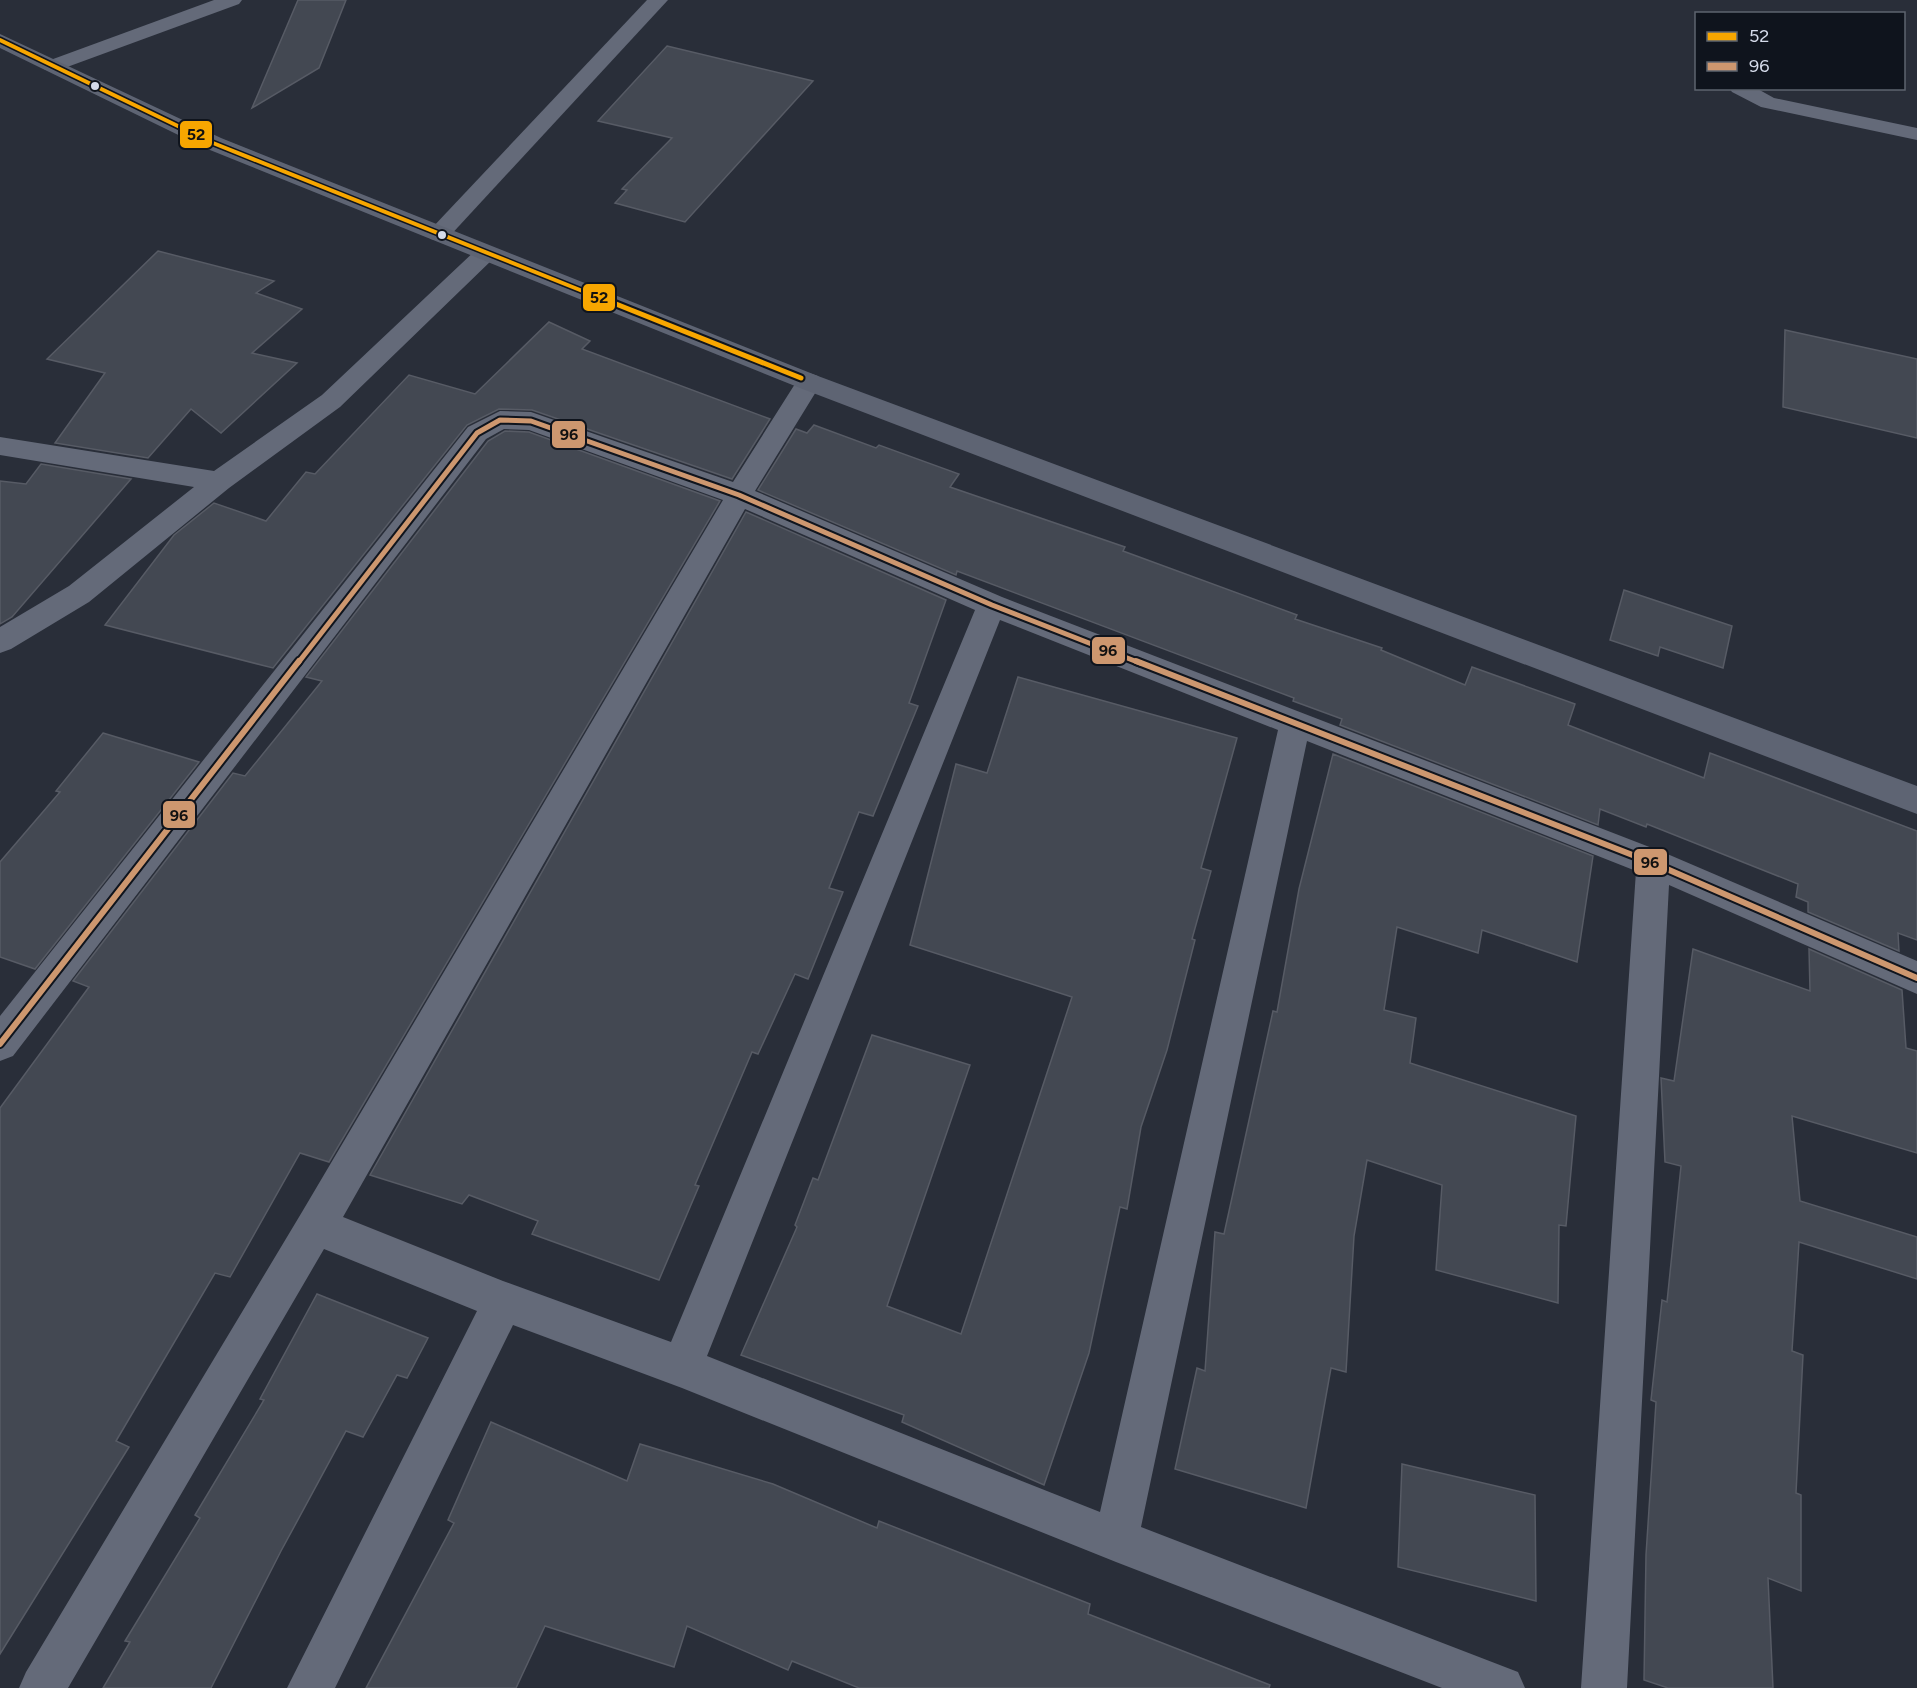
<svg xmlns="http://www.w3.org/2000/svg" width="1917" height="1688" font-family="Figtree,sans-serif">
  <rect width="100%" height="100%" fill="#292e39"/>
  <!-- building -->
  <g fill="#434852" stroke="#575b65" stroke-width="1.5">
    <path d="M298,0h48l-27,68 -67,40z"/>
    <path d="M667,46l146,35 -128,141 -70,-19 12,-13 -5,-1 50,-51 -74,-17z"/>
    <path d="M158,251l116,30 -18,12 46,16 -50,44 45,10 -76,70 -30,-24 -43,49 -93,-15 50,-70 -58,-14z"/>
    <path d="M549,322l41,19 -8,8 188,70 -38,60 -200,-69 -33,-1 -32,16 -194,243 -168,-43 69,-90 40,-32 52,18 40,-49 9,2 94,-99 66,19z"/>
    <path d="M1785,330l132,29v79l-134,-31z"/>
    <path d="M814,425l62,23 3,-3 80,29 -9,13 175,60 -2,4 174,64 -2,4 87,29 -1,2 84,35 7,-18 103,37 -7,21 136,53 6,-25 207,78v109l-19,-7 1,18 -91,-39v-10l-12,-5 2,-13 -151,-60 -1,3 -46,-18 -2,16 -258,-100 2,-6 -49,-18 1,-3 -337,-127 -1,4 -198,-85 38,-61 11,4z"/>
    <path d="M505,431l24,1 191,69 -391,661 -29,-9 -70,124 -15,-4 -99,168 13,6 -129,207v-546l89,-121 -16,-6 160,-208 12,3 77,-95 -16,-4 182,-236z"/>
    <path d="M41,464l90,15 -119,138 -12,7v-143l26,3z"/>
    <path d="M746,512l200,88 -37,103 9,3 -45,110 -14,-4 -30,76 14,4 -35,87 -13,-5 -37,80 -6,-2 -57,133 4,1 -40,94 -127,-46 6,-13 -69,-26 -7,9 -92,-29z"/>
    <path d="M1624,590l108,36 -9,42 -63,-21 -2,9 -48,-16z"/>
    <path d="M1018,677l219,61 -36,130 10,3 -19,68 3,1 -28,110 -26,77 -14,82 -7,-2 -31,146 -45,132 -142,-63 2,-7 -163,-60 56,-128 -2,-2 18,-47 5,2 54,-145 98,30 -83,241 74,28 111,-337 -162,-52 46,-181 31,9z"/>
    <path d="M103,733l96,29 -164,207 -35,-12v-95l60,-70 -4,-1z"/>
    <path d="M1333,754l260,102 -16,106 -95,-32 -4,23 -81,-26 -13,83 32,8 -6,45 166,53 -10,110 -7,-1 -1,78 -122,-33 6,-85 -75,-25 -13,76 -8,136 -15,-4 -25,140 -131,-39 22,-101 8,3 10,-139 9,2 49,-223 4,1 22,-123z"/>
    <path d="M1693,949l117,42 -1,-42 93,41 4,58 11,3v102l-125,-37 8,85 117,36v42l-118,-37 -7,109 11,4 -7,138 5,2v96l-33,-13 5,110h-105l-24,-8 2,-125 10,-153 -5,-2 11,-100 5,2 14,-136 -16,-4 -4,-84 13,3z"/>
    <path d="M317,1294l111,44 -21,40 -10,-3 -34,62 -17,-6 -65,120 -70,137h-108l27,-46 -5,-1 75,-123 -5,-3 69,-115 -4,-1z"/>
    <path d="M491,1422l136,59 13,-37 133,40 104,44 2,-7 211,83 -2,10 182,71 -1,3h-410l-67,-27 -4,9 -101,-44 -13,41 -129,-41 -29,62h-150l88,-165 -6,-3z"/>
    <path d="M1402,1464l133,31 1,106 -138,-34z"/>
  </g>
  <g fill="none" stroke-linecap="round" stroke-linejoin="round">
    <!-- street -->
    <g fill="#646a79" fill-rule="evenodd">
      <path d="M214,0h28l-3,4 -180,66h-14l-3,-4 3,-4z"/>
      <path d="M647,0h21l-221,239 -8,2 -8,-2 -4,-5 4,-5z"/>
      <path d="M1729,88h27l18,10 143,30v12l-156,-33 -29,-15z"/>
      <path d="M486,246l8,2 4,5 -4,5 -154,149 -111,81 -140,114 -78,47 -11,4v-26l69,-41 125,-99 -194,-32v-18l214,34 108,-76 156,-147z"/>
      <path d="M809,373l9,3 4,6 -67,109 247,106 663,256 252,108v33l-248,-109 -42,803h-46l55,-817 -329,-130 -166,786 377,145 7,16h-83l-326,-126 -434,-174 -169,-63 -178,363h-48l190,-377 -153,-62 -256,439h-49l7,-16 276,-460 421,-712 -194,-70 -25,-1 -18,10 -473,617 -13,5v-45l468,-589 32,-16 31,1 202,70 67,-106zM745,509l230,101 -304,732 -168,-61 -160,-64zM1000,620l278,110 -178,782 -393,-156z"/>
    </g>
    <!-- secondary -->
    <path fill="#5e6473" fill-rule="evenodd" d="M0,34l221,104 597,238 1099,410v28l-1117,-426 -595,-240 -205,-100z"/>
    <!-- bus-1-far1 casing -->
    <g stroke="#0f141d" stroke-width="7">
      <path id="bus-1-far1" d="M0,40l213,103 382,153"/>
    </g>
    <!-- bus-1 casing -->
    <g stroke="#0f141d" stroke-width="9">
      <path id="bus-1" d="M591,294l210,84"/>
    </g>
    <!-- bus-2-far1 casing -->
    <g stroke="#0f141d" stroke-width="9">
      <path id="bus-2-far1" d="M298,663l179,-230 23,-13 31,1 208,74 253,110 148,58"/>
    </g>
    <!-- bus-2 casing -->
    <g stroke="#0f141d" stroke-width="10">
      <g id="bus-2">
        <path d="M1136,661l517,202 264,115"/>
        <path d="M0,1044l299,-383"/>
      </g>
    </g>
    <!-- bus-1-far1 -->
    <use href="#bus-1-far1" stroke="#f7a600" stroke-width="4"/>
    <!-- bus-1 -->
    <use href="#bus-1" stroke="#f7a600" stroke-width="5"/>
    <!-- bus-2-far1 -->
    <use href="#bus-2-far1" stroke="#cd976f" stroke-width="5"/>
    <!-- bus-2 -->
    <use href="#bus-2" stroke="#cd976f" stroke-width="6"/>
  </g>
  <!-- markers -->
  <g fill="#d5dbea" stroke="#0f141d" stroke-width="2">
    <circle cx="95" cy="86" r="5"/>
    <circle cx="442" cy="235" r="5"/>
  </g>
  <g stroke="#0f141d" stroke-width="2">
    <rect x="179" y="120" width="34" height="29" rx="6" fill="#f7a600"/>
    <rect x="582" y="283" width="34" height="29" rx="6" fill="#f7a600"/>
    <rect x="551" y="420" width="35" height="29" rx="6" fill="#cd976f"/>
    <rect x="1091" y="636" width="35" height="29" rx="6" fill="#cd976f"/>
    <rect x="162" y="800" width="34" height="29" rx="6" fill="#cd976f"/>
    <rect x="1633" y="848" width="35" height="28" rx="6" fill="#cd976f"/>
  </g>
  <g font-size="16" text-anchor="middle" font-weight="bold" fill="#111">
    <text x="196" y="140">52</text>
    <text x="599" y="303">52</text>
    <text x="569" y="440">96</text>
    <text x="1108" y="656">96</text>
    <text x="179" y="821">96</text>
    <text x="1650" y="868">96</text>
  </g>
  <!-- legend -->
  <rect x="1695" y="12" width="210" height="78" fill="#0f141d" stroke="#5e646f" stroke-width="1.5"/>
  <rect x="1707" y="32" width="30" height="9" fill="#f7a600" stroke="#5e646f" stroke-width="1.5"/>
  <text x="1749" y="42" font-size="18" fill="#d5dbea">52</text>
  <rect x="1707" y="62" width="30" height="9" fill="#cd976f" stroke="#5e646f" stroke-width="1.5"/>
  <text x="1749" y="72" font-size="18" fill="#d5dbea">96</text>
</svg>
